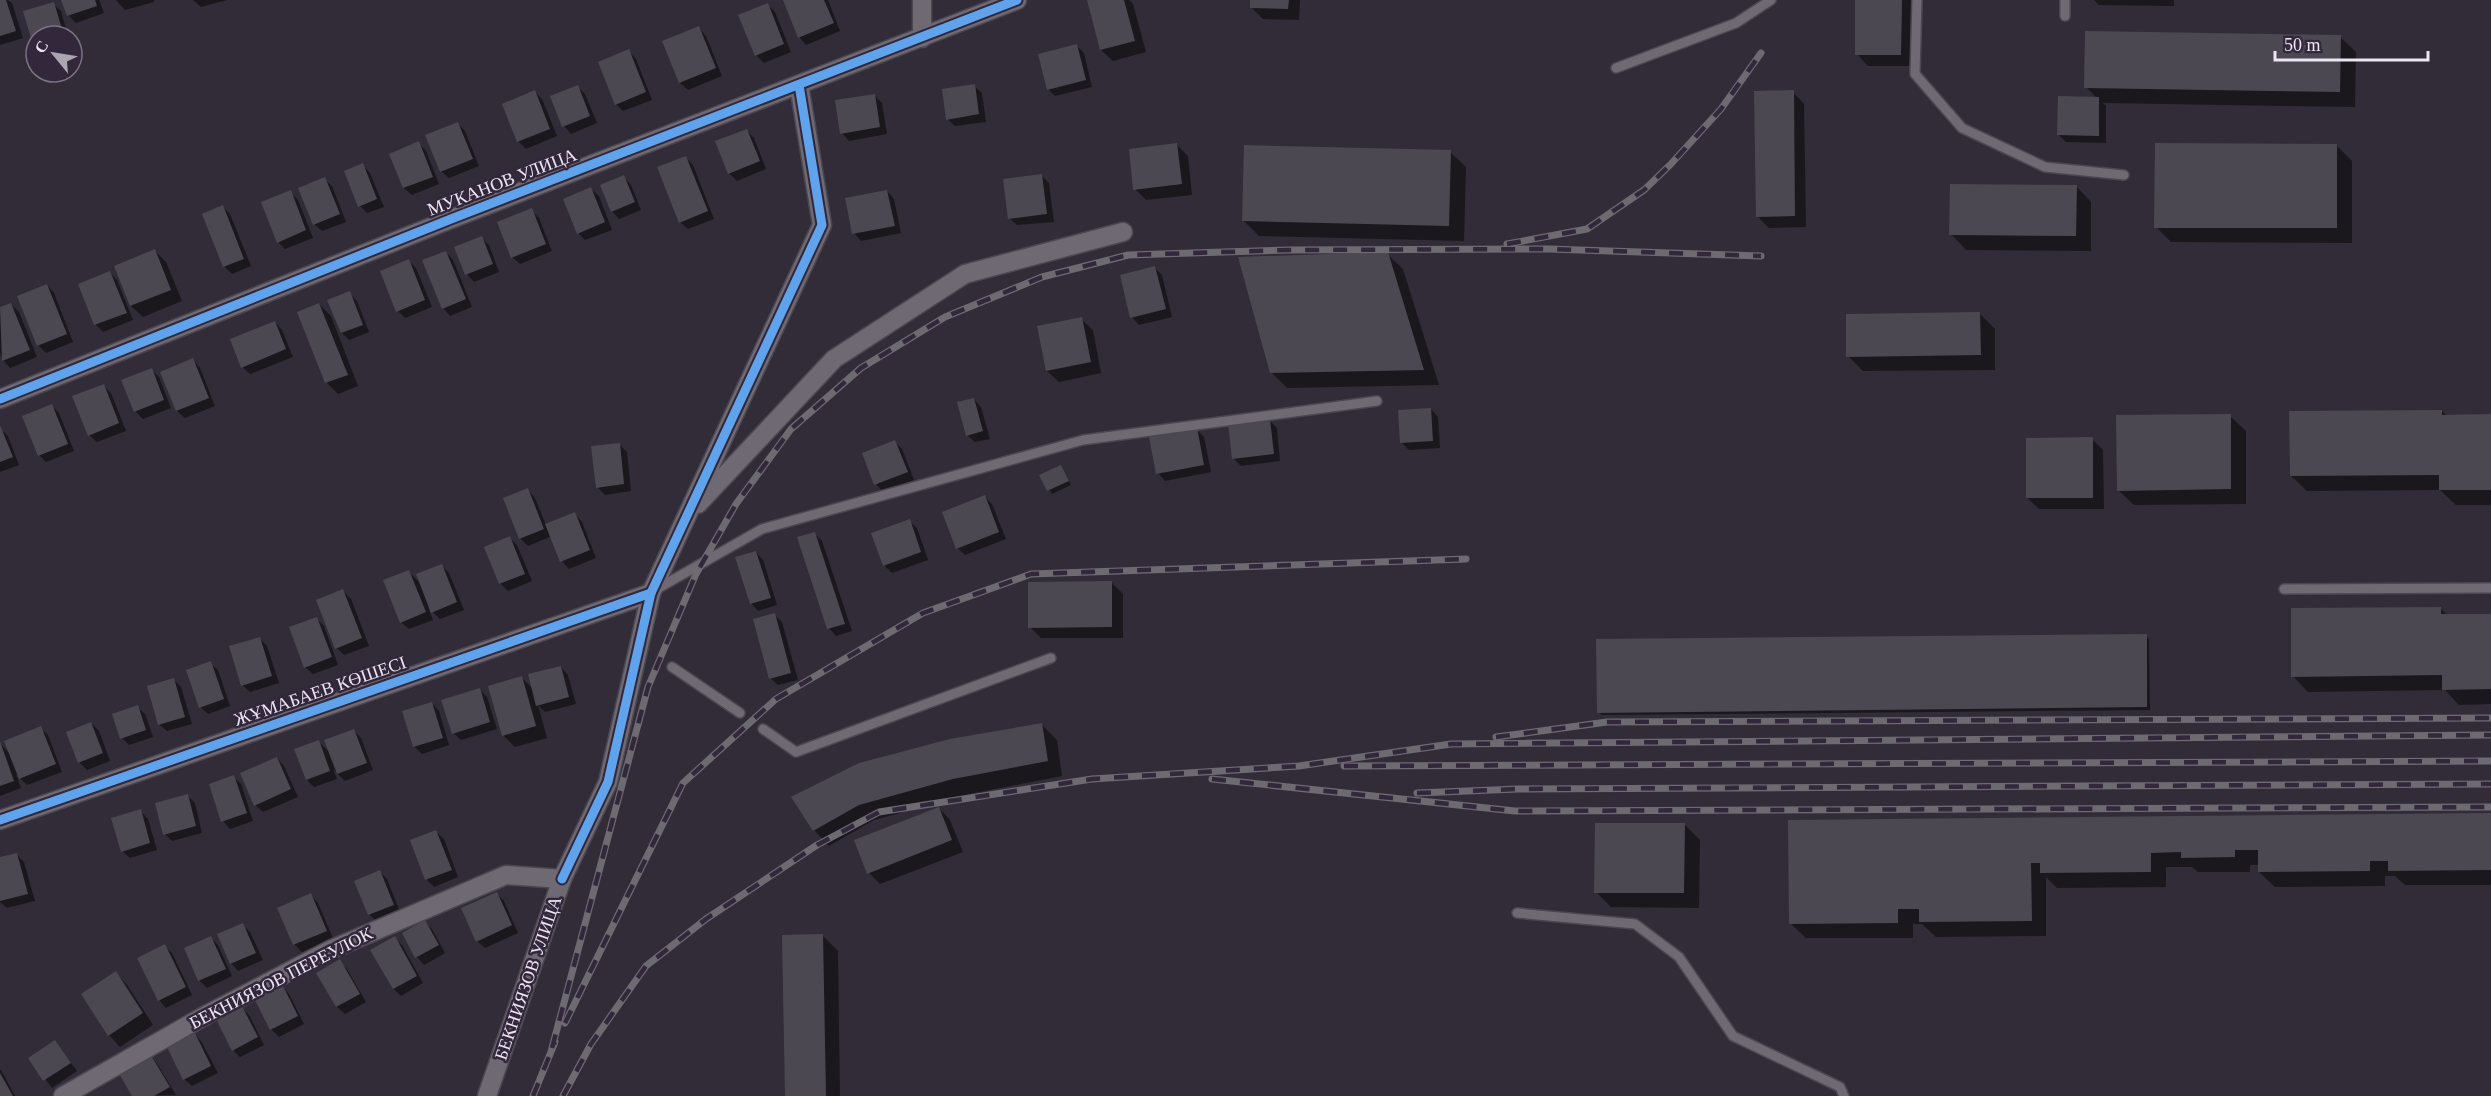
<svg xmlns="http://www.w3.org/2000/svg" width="2491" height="1096" font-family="'Times New Roman',serif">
  <rect width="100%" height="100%" fill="#312c37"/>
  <!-- shadow -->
  <g fill="#0007">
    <path d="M0,0h8l4,3 11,35 -23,7z"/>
    <path d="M63,0h36l5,13 -28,10 -8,-8z"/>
    <path d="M116,0h38v2l-29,8z"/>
    <path d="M193,0h34l-26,7z"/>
    <path d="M784,0h44l12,31 -34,14 -7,-8z"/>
    <path d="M1092,0h37l4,4 13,48 -33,9 -12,-11z"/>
    <path d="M1252,0h48l-1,20 -36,-1 -12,-12z"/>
    <path d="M1857,0h56l-1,66h-44l-11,-12z"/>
    <path d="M2094,0h80v6l-75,-1z"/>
    <path d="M53,4l8,7 7,25h-32v12l-11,-36z"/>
    <path d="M768,5l7,7 16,40 -27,11 -8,-8z"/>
    <path d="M699,28l7,8 16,40 -34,14 -8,-7 -16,-41z"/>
    <path d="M2340,37l16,15 -1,55 -252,-4 3,3v37l-40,-1 -7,-7 38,-37 -11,-11z"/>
    <path d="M1076,45l8,8 8,34 -37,9 -7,-7z"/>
    <path d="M628,51l8,8 16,41 -29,11 -7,-7z"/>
    <path d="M974,86l8,7 4,29 -31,4 -8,-7z"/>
    <path d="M578,87l7,7 12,29 -26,11 -7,-8z"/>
    <path d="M535,92l7,7 15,37 -31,13 -8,-8z"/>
    <path d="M1793,92l11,12 2,123 -37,1 -12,-12z"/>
    <path d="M875,96l7,7 5,31 -38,7 -7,-8z"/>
    <path d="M458,124l7,7 14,35 -30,12 -8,-7z"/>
    <path d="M746,130l8,8 12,31 -29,12 -8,-8z"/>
    <path d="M418,143l8,8 13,33 -27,11 -8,-7 -13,-34z"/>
    <path d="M1177,145l11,11 4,39 -46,5 -11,-11z"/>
    <path d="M2336,145l16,16v82l-181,-1 -15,-15z"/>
    <path d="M1450,152l16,15 -2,74 -205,-5 -15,-15z"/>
    <path d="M685,157l8,8 21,54 -26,10 -8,-7z"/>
    <path d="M363,165l7,8 14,34 -17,6 -7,-7z"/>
    <path d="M1042,176l7,7 5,39 -37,3 -8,-7z"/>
    <path d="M624,177l7,8 10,25 -22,9 -7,-8z"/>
    <path d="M324,179l8,7 14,36 -24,9 -8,-7z"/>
    <path d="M2076,186l15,16v49l-125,-1 -15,-16z"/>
    <path d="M591,189l8,7 13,34 -27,10 -7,-7z"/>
    <path d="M887,191l7,8 7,34 -40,8 -7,-8z"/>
    <path d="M290,192l8,8 15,38 -28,11 -7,-7z"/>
    <path d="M223,207l7,7 21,52 -19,8 -8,-8 -20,-51z"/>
    <path d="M531,210l8,8 13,33 -32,13 -8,-7z"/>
    <path d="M481,238l8,7 10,27 -25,10 -7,-8z"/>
    <path d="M155,251l11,11 16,39 -39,16 -12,-11z"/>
    <path d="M446,252l7,8 19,47 -22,9 -7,-8z"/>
    <path d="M1387,254l16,15 36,116 -152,3 -15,-15z"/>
    <path d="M409,261l7,7 16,39 -27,11 -7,-7z"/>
    <path d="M1155,268l7,7 10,42 -33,8 -7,-8z"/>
    <path d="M110,273l7,7 16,40 -30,12 -8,-8 -15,-39z"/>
    <path d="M47,285l7,8 19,49 -27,11 -8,-8z"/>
    <path d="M349,293l8,8 12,31 -20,8 -7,-7z"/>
    <path d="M11,304l8,8 18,45 -27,11 -7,-8 -3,-7v-44z"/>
    <path d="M319,304l12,12 27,70 -20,8 -11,-11 -28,-71z"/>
    <path d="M1980,314l15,15v41l-132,1 -15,-15z"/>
    <path d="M1081,319l12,11 8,43 -42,9 -12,-11z"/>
    <path d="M275,322l7,8 11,27 -43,17 -8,-7z"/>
    <path d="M193,360l7,8 15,38 -30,12 -8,-7 -15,-39z"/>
    <path d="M151,370l8,7 12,31 -28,11 -8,-8z"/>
    <path d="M103,385l8,8 15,38 -29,11 -8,-7z"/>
    <path d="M974,399l7,8 9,32 -15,3 -8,-7z"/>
    <path d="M52,406l7,7 15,38 -28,11 -7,-7z"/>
    <path d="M1431,409l7,8 2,31 -31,2 -8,-8z"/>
    <path d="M2442,411l5,5h44v89h-35l-16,-15 -133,1 -16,-15z"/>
    <path d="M2230,416l16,15v73l-112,1 -16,-15z"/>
    <path d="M1269,420l8,8 3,33 -39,5 -8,-8z"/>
    <path d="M0,429l8,7 11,29 -19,7z"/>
    <path d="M1196,429l8,8 7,35 -46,9 -7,-8z"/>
    <path d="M2092,439l11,11 1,59h-65l-12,-11z"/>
    <path d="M894,441l8,8 12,31 -31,12 -7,-8 -12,-30z"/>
    <path d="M619,444l8,8 4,39 -26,4 -8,-8z"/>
    <path d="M1061,466l10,19 -19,9 -11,-18z"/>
    <path d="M528,490l7,8 11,27 29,-11 7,8 14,36 -27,11 -7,-8 -10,-25 -24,10 -7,-7 -16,-40z"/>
    <path d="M985,497l7,7 14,35 -41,16 -8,-7z"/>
    <path d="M909,521l8,7 11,32 -36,13 -8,-8z"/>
    <path d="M814,533l8,8 30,90 -16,5 -7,-8z"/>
    <path d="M510,538l7,7 15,36 -24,10 -8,-8z"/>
    <path d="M756,552l7,8 14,45 -19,6 -7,-8z"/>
    <path d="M442,566l7,7 15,37 -24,9 -12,-12 5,13 -24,9 -8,-7 8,-50 12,12z"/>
    <path d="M1112,583l11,11v44h-82l-11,-11z"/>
    <path d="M343,591l8,8 18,47 -25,9 -7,-7z"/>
    <path d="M2440,608l8,8 43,-1v89l-32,1 -14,-15 -137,2 -15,-16z"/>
    <path d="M775,615l7,7 16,58 -20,5 -8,-7z"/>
    <path d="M317,619l7,7 14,39 -25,9 -8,-7z"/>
    <path d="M2146,635l3,4 1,71 -548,5 -4,-3z"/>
    <path d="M259,638l8,8 12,37 -29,9 -8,-7z"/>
    <path d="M210,663l8,7 12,36 -22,8 -8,-7z"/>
    <path d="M561,667l7,8 8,29 -31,8 -7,-7 9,33 -32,9 -12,-12 19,-57 11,11z"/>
    <path d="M174,680l7,7 11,37 -25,7 -8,-7z"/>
    <path d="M480,690l7,7 10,32 -36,11 -8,-7z"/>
    <path d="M432,703l7,8 10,34 -27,9 -8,-8z"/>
    <path d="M137,707l8,7 8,23 -24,8 -7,-7z"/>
    <path d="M91,723l8,8 11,30 -23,9 -8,-8z"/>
    <path d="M1041,724l16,16 5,36 -93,18 -95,26 -45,26 -15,-16 45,-66z"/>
    <path d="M40,728l8,7 14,37 -35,13 -11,-11 5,14 -21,8v-53l10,11z"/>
    <path d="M353,730l8,8 12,32 -28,11 -12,-12 4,10 -23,8 -7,-7 11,-39 12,12z"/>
    <path d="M277,758l7,8 14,31 -35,15 -8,-7z"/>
    <path d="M233,777l8,7 12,37 -23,8 -7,-8z"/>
    <path d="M187,795l8,8 7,30 -30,8 -7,-7z"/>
    <path d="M939,808l11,12 13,32 -83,32 -11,-11z"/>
    <path d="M140,811l8,8 9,31 -27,8 -8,-7z"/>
    <path d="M2491,815v70h-86l-10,-9h-10v10l-110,1 -16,-15v-7h-9v7h-52l-6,-5h-26v20l-109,1 -11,-11v59l-110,1 -14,-13h-9v14h-107l-16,-15v-102z"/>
    <path d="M1685,825l15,15 -1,68 -88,-1 -15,-15z"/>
    <path d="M436,832l8,7 14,38 -24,10 -8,-8z"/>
    <path d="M16,854l8,8 11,39 -28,7 -7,-6v-43z"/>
    <path d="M380,872l7,7 13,33 -23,10 -8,-8z"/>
    <path d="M497,894l7,7 14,32 -33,15 -8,-7z"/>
    <path d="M311,895l7,8 15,35 -31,14 -8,-8z"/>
    <path d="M424,922l8,7 13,24 -21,12 -7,-8 -13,-23z"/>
    <path d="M243,925l7,7 13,28 -25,11 -7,-8z"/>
    <path d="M822,935l16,16 2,145h-54z"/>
    <path d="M211,938l7,7 14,31 -25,12 -8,-8z"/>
    <path d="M394,938l8,7 21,38 -22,13 -7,-7z"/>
    <path d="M164,946l8,7 20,42 -26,13 -7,-8z"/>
    <path d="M339,961l8,8 19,33 -21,12 -8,-7 -19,-34z"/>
    <path d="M116,973l11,12 26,40 -33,22 -11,-12z"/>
    <path d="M282,986l7,8 15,30 -25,13 -8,-8z"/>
    <path d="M242,1008l7,7 15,30 -24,12 -7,-7z"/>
    <path d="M194,1033l7,8 17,32 -26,13 -8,-7z"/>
    <path d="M55,1042l22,29 -25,17 -22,-30z"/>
    <path d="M149,1054l7,8 20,33 -42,1z"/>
    <path d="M0,1070h1l14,26h-15z"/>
  </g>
  <!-- building -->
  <g fill="#4c4852">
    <path d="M0,0h6l10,31 -16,5z"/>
    <path d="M61,0h34l2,6 -30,10z"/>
    <path d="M783,0h41l10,23 -36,15z"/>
    <path d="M1087,0h37l11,41 -35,9z"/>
    <path d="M1250,0h39l-1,9 -38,-1z"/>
    <path d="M1855,0h47l-1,55h-46z"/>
    <path d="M54,2l10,34h-28l-1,16 -12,-41z"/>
    <path d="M768,3l16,41 -29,12 -17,-41z"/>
    <path d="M699,26l17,42 -37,15 -17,-42z"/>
    <path d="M2085,31l256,4 -1,57 -256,-4z"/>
    <path d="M1077,44l9,36 -39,10 -9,-36z"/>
    <path d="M629,49l17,43 -31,13 -17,-43z"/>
    <path d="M975,84l4,30 -33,6 -4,-31z"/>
    <path d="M578,85l12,31 -28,11 -12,-31z"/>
    <path d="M535,90l15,39 -33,13 -15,-38z"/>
    <path d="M1794,90l1,126 -39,1 -2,-126z"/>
    <path d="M875,94l5,33 -40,7 -5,-34z"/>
    <path d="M2058,96l41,1v39l-42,-1z"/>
    <path d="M458,122l15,37 -33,13 -15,-37z"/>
    <path d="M747,129l13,32 -32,13 -13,-33z"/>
    <path d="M419,141l14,36 -30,11 -14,-34z"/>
    <path d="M1177,143l5,41 -49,6 -4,-41z"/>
    <path d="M2155,143l182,1v84h-183z"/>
    <path d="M1244,145l207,5 -2,76 -207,-5z"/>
    <path d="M686,156l22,55 -29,12 -22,-56z"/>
    <path d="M363,163l14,36 -19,8 -14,-36z"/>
    <path d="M1042,174l5,40 -39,5 -5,-40z"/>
    <path d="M624,175l11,27 -24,10 -11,-27z"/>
    <path d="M325,177l15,37 -27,11 -15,-37z"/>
    <path d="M1950,184l127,1 -1,51 -127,-1z"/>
    <path d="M591,187l14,35 -28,12 -14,-35z"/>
    <path d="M291,190l15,40 -29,13 -16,-41z"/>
    <path d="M887,190l8,36 -43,8 -7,-36z"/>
    <path d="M223,205l21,54 -21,8 -21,-53z"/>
    <path d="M532,208l14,36 -35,14 -14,-36z"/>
    <path d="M482,236l11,28 -28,11 -11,-28z"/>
    <path d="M155,249l16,41 -41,16 -16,-40z"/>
    <path d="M446,251l20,48 -24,10 -20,-49z"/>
    <path d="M1388,252l36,118 -154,3 -32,-116z"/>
    <path d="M409,259l16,41 -29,12 -16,-41z"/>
    <path d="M1155,266l11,43 -36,9 -10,-43z"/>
    <path d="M110,271l17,42 -33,12 -16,-41z"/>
    <path d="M47,284l20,50 -30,12 -20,-50z"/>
    <path d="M350,291l13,34 -22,8 -14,-33z"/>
    <path d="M11,303l19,47 -28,11 -2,-54z"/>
    <path d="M319,303l29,72 -23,8 -28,-71z"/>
    <path d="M1980,312l1,43 -135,2v-43z"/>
    <path d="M1082,317l9,45 -45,9 -9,-45z"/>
    <path d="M275,321l11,28 -45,19 -11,-29z"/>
    <path d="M193,358l16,40 -33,13 -16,-39z"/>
    <path d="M152,368l12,32 -30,12 -13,-32z"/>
    <path d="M104,384l15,39 -31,13 -16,-40z"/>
    <path d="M974,398l9,33 -17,5 -9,-34z"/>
    <path d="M52,404l16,40 -30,12 -16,-40z"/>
    <path d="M1431,408l2,33 -33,2 -2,-33z"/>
    <path d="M2442,410v5l49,-1v76h-52v-15l-149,1 -1,-65z"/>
    <path d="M2231,414v75l-114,2 -1,-76z"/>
    <path d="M1270,419l4,35 -42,5 -4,-36z"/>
    <path d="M0,425l13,32 -13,5z"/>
    <path d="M1197,427l7,38 -48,9 -7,-37z"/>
    <path d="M2093,437v61h-67v-60z"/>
    <path d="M895,440l13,32 -34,13 -12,-32z"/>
    <path d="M620,443l4,41 -28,4 -5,-42z"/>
    <path d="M1061,465l8,16 -22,10 -8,-16z"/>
    <path d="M528,488l16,41 -25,10 -16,-41z"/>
    <path d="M985,495l14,37 -43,17 -14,-37z"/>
    <path d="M575,512l15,38 -30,12 -15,-38z"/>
    <path d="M910,519l11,33 -38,14 -12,-33z"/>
    <path d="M815,532l30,92 -18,5 -30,-92z"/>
    <path d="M510,536l15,38 -26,10 -15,-37z"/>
    <path d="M756,551l15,47 -21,6 -15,-47z"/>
    <path d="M442,564l15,38 -26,11 -15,-39z"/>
    <path d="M409,570l17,42 -26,11 -17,-43z"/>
    <path d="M1112,581v46l-84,1v-46z"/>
    <path d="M343,589l19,49 -27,11 -19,-49z"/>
    <path d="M2441,607v7h50v75l-49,1v-15l-151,2v-69z"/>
    <path d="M775,613l16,60 -22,6 -16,-60z"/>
    <path d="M317,617l15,40 -28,11 -15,-41z"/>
    <path d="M2147,634v73l-550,6 -1,-74z"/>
    <path d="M260,637l12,39 -31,10 -12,-40z"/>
    <path d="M211,661l13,38 -25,9 -13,-38z"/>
    <path d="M561,666l8,31 -33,9 -8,-32z"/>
    <path d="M522,676l14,50 -34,10 -14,-50z"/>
    <path d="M174,678l11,39 -27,8 -11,-39z"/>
    <path d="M480,688l10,34 -38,12 -11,-34z"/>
    <path d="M432,702l11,36 -30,9 -11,-36z"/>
    <path d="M138,705l8,25 -26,9 -8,-25z"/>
    <path d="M91,722l12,31 -25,10 -12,-31z"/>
    <path d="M1042,723l6,38 -95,18 -94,26 -46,26 -22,-34 68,-34 91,-24z"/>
    <path d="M41,726l15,38 -37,15 -15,-38z"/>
    <path d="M354,729l13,34 -30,11 -13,-34z"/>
    <path d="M319,740l11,31 -24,9 -12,-31z"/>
    <path d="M0,741l14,40 -14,5z"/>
    <path d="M277,757l14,32 -37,17 -14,-33z"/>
    <path d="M234,775l13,38 -26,9 -12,-38z"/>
    <path d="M188,794l8,32 -33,9 -8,-32z"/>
    <path d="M939,807l13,33 -85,34 -13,-34z"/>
    <path d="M141,809l9,34 -29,9 -10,-34z"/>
    <path d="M2491,813v57l-103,1v-10h-18v10l-112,1v-22h-23v7l-54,1v-6l-30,1v19l-111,1v-10h-9l1,58 -113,1v-13h-21v14l-109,1 -1,-104z"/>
    <path d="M1595,823h90l-1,70h-90z"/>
    <path d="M436,830l16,40 -27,10 -15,-40z"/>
    <path d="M17,853l11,41 -28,7v-44z"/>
    <path d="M380,870l14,35 -26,10 -14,-34z"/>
    <path d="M497,892l15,33 -36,17 -15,-34z"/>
    <path d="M311,893l16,38 -34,14 -16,-37z"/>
    <path d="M425,920l14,25 -24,13 -13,-25z"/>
    <path d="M243,923l13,30 -26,11 -13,-30z"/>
    <path d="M823,934l3,162h-41l-3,-161z"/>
    <path d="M211,936l15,33 -28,12 -14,-33z"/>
    <path d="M395,936l22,40 -24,13 -23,-39z"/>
    <path d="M165,944l21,43 -28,14 -21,-43z"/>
    <path d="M340,959l20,35 -24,13 -20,-34z"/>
    <path d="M116,971l27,42 -35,23 -27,-42z"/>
    <path d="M282,984l16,32 -28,14 -16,-32z"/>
    <path d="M242,1006l16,31 -26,14 -16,-32z"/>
    <path d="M194,1031l17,35 -28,14 -17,-35z"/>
    <path d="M55,1040l16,23 -28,18 -15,-23z"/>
    <path d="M149,1052l21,35 -16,9h-22l-14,-24z"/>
    <path d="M0,1073l13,23h-13z"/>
  </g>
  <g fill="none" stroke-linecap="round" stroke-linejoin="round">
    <!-- service casing -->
    <g stroke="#4b4750" stroke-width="12">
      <g id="service">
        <path d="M1917,0l-2,74 47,54 83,39 79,8"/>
        <path d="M2065,16v-16"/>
        <path d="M1616,68l120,-45 35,-23"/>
        <path d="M2284,589l207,-1"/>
        <path d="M655,590l107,-61 321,-89 294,-39"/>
        <path d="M672,667l68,46"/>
        <path d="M763,729l33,23 255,-94"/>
        <path d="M1517,913l118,11 44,33 54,79 107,51 4,9"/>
      </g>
    </g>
    <!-- minor casing -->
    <g stroke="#4b4750" stroke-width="21">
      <g id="minor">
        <path d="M922,0v38"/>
        <path d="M0,399l451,-180 566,-219"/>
        <path d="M698,504l136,-145 131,-85 158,-42"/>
        <path d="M0,820l651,-227"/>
        <path d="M562,879l46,-97 43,-189 171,-368 -23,-140"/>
        <path d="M63,1096l143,-81 124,-65 176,-75 56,4 -75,217"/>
      </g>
    </g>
    <!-- service -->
    <use href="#service" stroke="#6e6972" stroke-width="9"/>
    <!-- minor -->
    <use href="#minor" stroke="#6e6972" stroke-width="18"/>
    <!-- rail casing -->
    <g stroke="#6d6a72" stroke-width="7">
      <g id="rail">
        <path d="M1507,244l80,-15 57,-39 26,-25 51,-56 40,-56"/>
        <path d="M1496,737l111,-15 884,-4"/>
        <path d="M1344,766l1147,-5"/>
        <path d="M1212,779l303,32 976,-4"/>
        <path d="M1417,793l101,-4 973,-5"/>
        <path d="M565,1023l118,-240 93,-84 147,-86 108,-39 435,-15"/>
        <path d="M552,1048l96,-361 48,-113 40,-70 55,-75 70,-61 84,-51 97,-40 86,-22 161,-5 260,-1 212,7"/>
        <path d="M533,1096l22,-54"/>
        <path d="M563,1096l28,-52 55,-78 60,-47 111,-74 62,-33 213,-33 207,-13 152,-22 1040,-9"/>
      </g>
    </g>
    <!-- rail -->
    <use href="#rail" stroke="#32273b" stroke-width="4.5" stroke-dasharray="14" stroke-linecap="butt"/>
    <!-- cycleway casing -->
    <g stroke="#32273b" stroke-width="13">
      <g id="cycleway">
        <path d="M0,399l451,-180 566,-219"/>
        <path d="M0,820l651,-227"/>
        <path d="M562,879l46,-97 43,-189 171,-368 -23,-140"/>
      </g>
    </g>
    <!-- cycleway -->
    <use href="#cycleway" stroke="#60a3ed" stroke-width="9"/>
  </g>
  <g text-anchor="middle" stroke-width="5" stroke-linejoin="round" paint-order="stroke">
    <!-- street labels -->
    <g font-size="18" fill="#ece5f3" stroke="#32273b">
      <text transform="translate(502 182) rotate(-21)" y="6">МУКАНОВ УЛИЦА</text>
      <text transform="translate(320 691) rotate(-19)" y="6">ЖҰМАБАЕВ КӨШЕСІ</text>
      <text transform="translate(281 978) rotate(-27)" y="6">БЕКНИЯЗОВ ПЕРЕУЛОК</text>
      <text transform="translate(528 978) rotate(-71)" y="6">БЕКНИЯЗОВ УЛИЦА</text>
    </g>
  </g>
  <!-- north arrow -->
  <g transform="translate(54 54) rotate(300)"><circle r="28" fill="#32273b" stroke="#7c7385" stroke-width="1.5"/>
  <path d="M0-4.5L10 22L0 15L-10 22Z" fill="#aba4b1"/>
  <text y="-9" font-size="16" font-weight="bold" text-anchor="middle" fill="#ece5f3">С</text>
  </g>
  <!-- scale -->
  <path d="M2275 51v9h153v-9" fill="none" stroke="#ece5f3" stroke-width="3"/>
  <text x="2284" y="51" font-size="18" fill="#ece5f3" stroke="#32273b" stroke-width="4.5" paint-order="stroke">50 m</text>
</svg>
